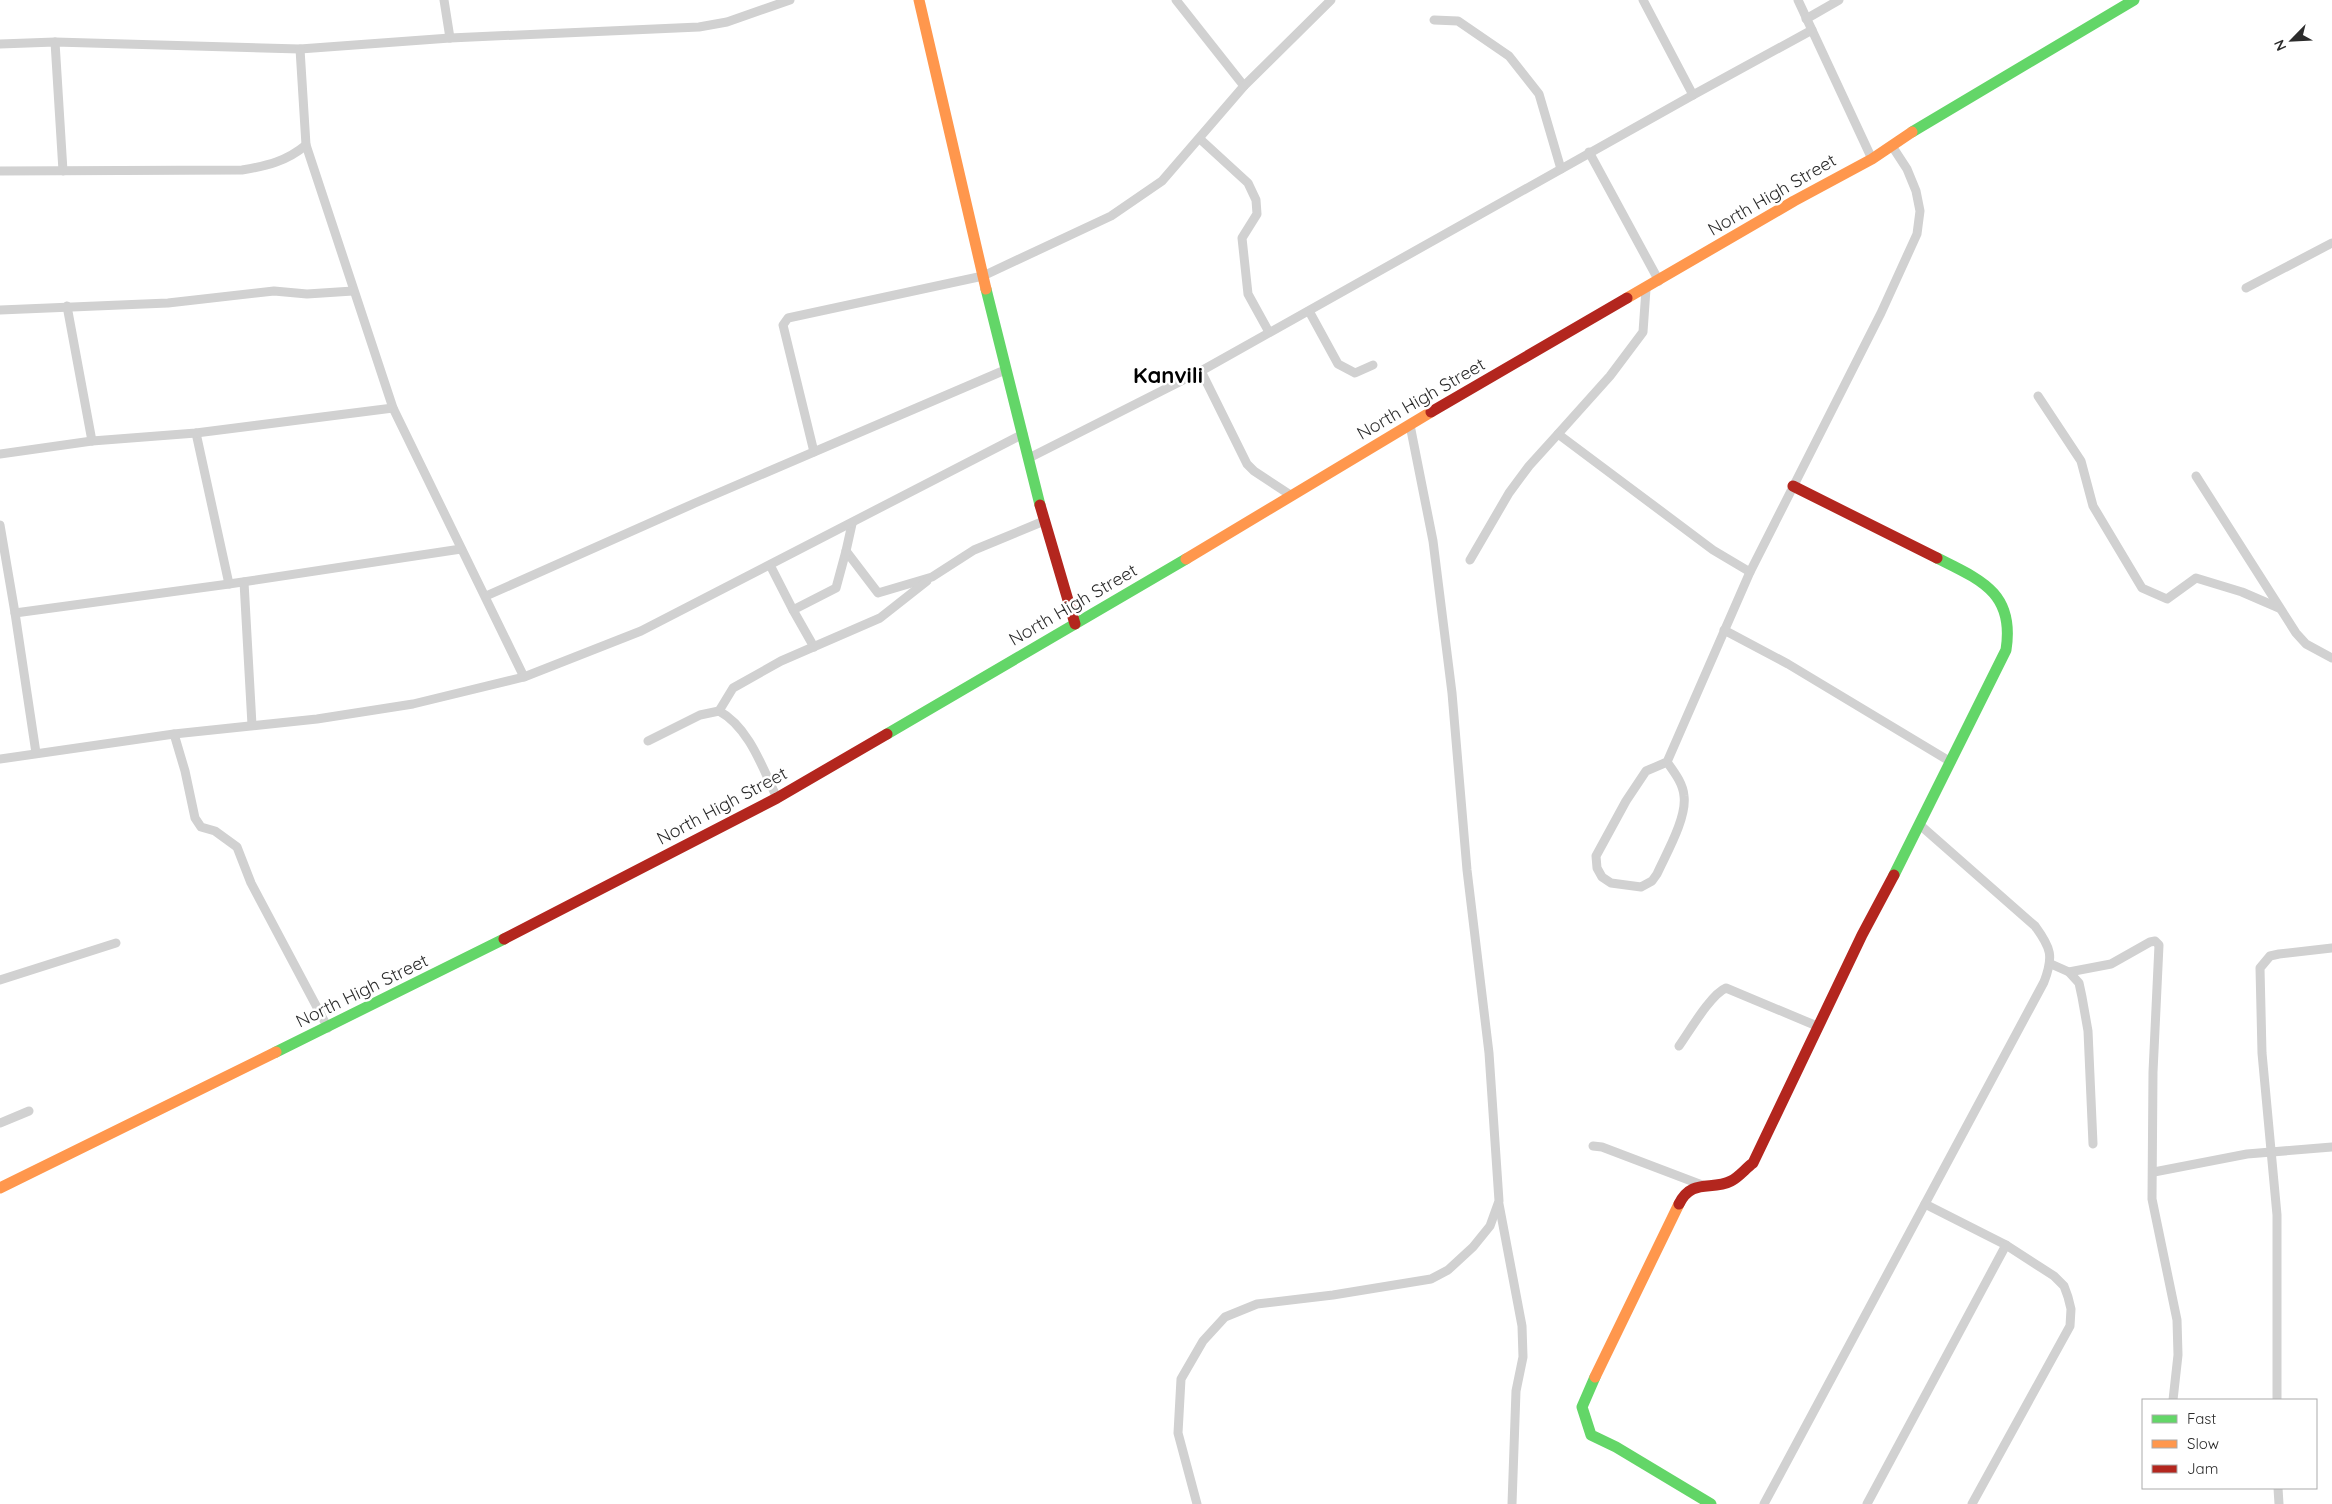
<svg xmlns="http://www.w3.org/2000/svg" width="2332" height="1504" font-family="Quicksand,sans-serif">
  <rect width="100%" height="100%" fill="#fff"/>
  <g fill="none" stroke-linecap="round" stroke-linejoin="round">
    <!-- street -->
    <g stroke="#d1d1d1" stroke-width="9">
      <path d="M444,0l6,38"/>
      <path d="M1176,0l68,86"/>
      <path d="M1643,0l50,95 119,-65"/>
      <path d="M1798,0l74,159"/>
      <path d="M1806,19l33,-19"/>
      <path d="M1434,20l24,1 51,35 30,38 22,75"/>
      <path d="M55,42l8,129"/>
      <path d="M0,44l55,-2 245,7 150,-11 249,-11 28,-5 63,-22"/>
      <path d="M300,49l6,96 87,263 131,269"/>
      <path d="M1200,139l48,44 8,17 1,14 -15,24 6,56 21,38"/>
      <path d="M1589,152l70,129"/>
      <path d="M0,171l242,-1c25,-4 45,-9 64,-25"/>
      <path d="M2246,288l86,-45"/>
      <path d="M67,306l25,135"/>
      <path d="M0,310l168,-7 106,-12 33,3 46,-3"/>
      <path d="M1309,311l29,53 17,9 18,-8"/>
      <path d="M1201,371l46,93 7,7 38,25"/>
      <path d="M2038,396l43,65 12,45 49,82 25,11 29,-21 46,14 37,16"/>
      <path d="M196,433l33,151"/>
      <path d="M1558,434l52,-58 33,-44 3,-43"/>
      <path d="M814,452l-31,-127 5,-7 195,-42 128,-60 51,-35 82,-95 87,-86"/>
      <path d="M0,454l92,-13 104,-8 197,-25"/>
      <path d="M1029,458l172,-87 492,-276"/>
      <path d="M2196,476l100,157 10,11 26,14"/>
      <path d="M852,524l-6,27 32,42 54,-16 42,-27 70,-29"/>
      <path d="M0,525l15,88"/>
      <path d="M1470,560l39,-67 20,-27 29,-32 155,116 37,22"/>
      <path d="M770,565l23,45"/>
      <path d="M244,582l8,143"/>
      <path d="M486,596l209,-93 310,-133"/>
      <path d="M1724,630l64,34 163,98"/>
      <path d="M814,647l-21,-37 43,-22 10,-37"/>
      <path d="M719,711l14,-23 48,-27 99,-43 47,-37"/>
      <path d="M174,734l11,37 10,47 6,9 14,4 22,16 14,36 77,145"/>
      <path d="M648,741l52,-26 19,-4c30,16 44,58 58,87"/>
      <path d="M36,753l-21,-140 214,-29 232,-35"/>
      <path d="M0,759l174,-25 143,-15 96,-15 111,-27 117,-46 382,-197"/>
      <path d="M1667,762c7,10 16,21 17,34 3,22 -18,58 -27,78l-5,7 -11,6 -30,-4 -9,-6 -5,-9 -1,-12 30,-55 20,-30 21,-9 83,-190 131,-259 36,-79 3,-23 -4,-20 -9,-22 -15,-23"/>
      <path d="M2051,964l18,8 10,11 3,14 6,34 5,113"/>
      <path d="M2069,972l42,-8 39,-22 5,-1 4,4 -6,127 -1,127 25,121 1,35 -5,45"/>
      <path d="M0,980l116,-37"/>
      <path d="M1679,1046c10,-14 32,-52 47,-58l91,38"/>
      <path d="M0,1123l29,-12"/>
      <path d="M1593,1146l9,1 100,38"/>
      <path d="M2154,1172l93,-18 85,-7"/>
      <path d="M1499,1204l23,122 1,31 -7,34 -4,113"/>
      <path d="M1925,1204l81,41 48,31 10,10 4,11 3,12 -1,17 -98,178"/>
      <path d="M2277,1400v-185l-15,-162 -2,-85 10,-12 9,-2 53,-6"/>
      <path d="M2278,1488l1,16"/>
      <path d="M1197,1504l-19,-71 3,-54 22,-38 22,-24 32,-13 76,-9 98,-16 17,-9 25,-23 17,-21 9,-25 -10,-148 -22,-183 -15,-177 -19,-152 -23,-116"/>
      <path d="M1764,1504l280,-522c10,-26 7,-34 -9,-56l-115,-101"/>
      <path d="M1867,1504l139,-259"/>
    </g>
    <!-- fast -->
    <g stroke="#63d668" stroke-width="11">
      <path d="M1912,132l222,-132"/>
      <path d="M986,289l54,216"/>
      <path d="M887,734l299,-175"/>
      <path d="M1894,875l112,-225c9,-57 -25,-70 -69,-92"/>
      <path d="M276,1052l228,-113"/>
      <path d="M1595,1377l-13,30 9,28 25,12 95,57"/>
    </g>
    <!-- slow -->
    <g stroke="#ff974d" stroke-width="11">
      <path d="M919,0l67,289"/>
      <path d="M1627,298l167,-97 78,-42 40,-27"/>
      <path d="M1186,559l245,-147"/>
      <path d="M0,1188l276,-136"/>
      <path d="M1595,1377l84,-173"/>
    </g>
    <!-- jam -->
    <g stroke="#b3261e" stroke-width="11">
      <path d="M1431,412l196,-114"/>
      <path d="M1793,486l144,72"/>
      <path d="M1040,505l35,119"/>
      <path d="M504,939l273,-141 110,-64"/>
      <path d="M1679,1204c13,-26 32,-13 52,-23 8,-4 15,-13 22,-18l109,-228 32,-60"/>
    </g>
  </g>
  <g text-anchor="middle" stroke-width="5" stroke-linejoin="round" paint-order="stroke">
    <!-- street labels -->
    <g font-size="18" fill="#2c2c2c" stroke="#fff">
      <text transform="translate(1772 195) rotate(-30)" y="6">North High Street</text>
      <text transform="translate(1421 399) rotate(-30)" y="6">North High Street</text>
      <text transform="translate(1073 605) rotate(-30)" y="6">North High Street</text>
      <text transform="translate(722 806) rotate(-28)" y="6">North High Street</text>
      <text transform="translate(362 991) rotate(-26)" y="6">North High Street</text>
    </g>
    <!-- district labels -->
    <g font-size="22" font-weight="bold" fill="#000" stroke="#fff">
      <text x="1168" y="383">Kanvili</text>
    </g>
  </g>
  <!-- legend -->
  <rect x="2142" y="1399" width="175" height="90" fill="#ffffff" stroke="#ababab"/>
  <rect x="2152" y="1415" width="25" height="8" fill="#63d668" stroke="#ababab"/>
  <text x="2187" y="1424" font-size="15" fill="#2c2c2c">Fast</text>
  <rect x="2152" y="1440" width="25" height="8" fill="#ff974d" stroke="#ababab"/>
  <text x="2187" y="1449" font-size="15" fill="#2c2c2c">Slow</text>
  <rect x="2152" y="1465" width="25" height="8" fill="#b3261e" stroke="#ababab"/>
  <text x="2187" y="1474" font-size="15" fill="#2c2c2c">Jam</text>
  <!-- north arrow -->
  <g transform="translate(2292 40) rotate(246)" stroke="#ffffff" stroke-width="4" paint-order="stroke">
  <path d="M0-4L9 19L0 12L-9 19Z" fill="#2c2c2c"/>
  <text y="-8" font-size="14" font-weight="bold" text-anchor="middle" fill="#2c2c2c">N</text>
  </g>
</svg>
